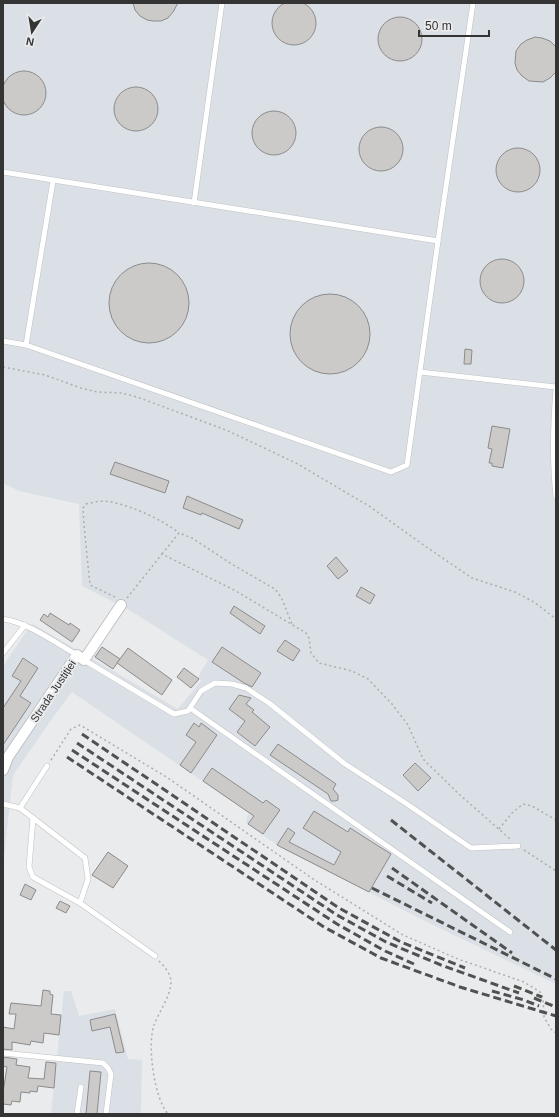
<svg xmlns="http://www.w3.org/2000/svg" width="559" height="1117" font-family="Helvetica,sans-serif">
  <rect width="100%" height="100%" fill="#eaebec"/>
  <!-- built -->
  <g fill="#dae0e6">
    <path d="M3,3h553v981l-131,-63 -148,-76 -31,-22 1,-5 2,-5 -177,-121 -18,24 -41,59 -10,91v-200l23,-34 7,-8 145,85 23,-28 -3,-4 10,-17 -77,-49 -49,-25 -3,-82 -60,-13 -16,-8z"/>
    <path d="M64,991h7l8,25 36,-7 13,50 14,1 -1,54h-90z"/>
  </g>
  <!-- building -->
  <g fill="#cbcac9" stroke="#8c8b8b">
    <circle cx="294" cy="23" r="22"/>
    <path d="M133,3h45l-5,9 -5,6 -7,3h-8l-6,-1 -7,-4 -5,-6z"/>
    <circle cx="400" cy="39" r="22"/>
    <path d="M535,37l7,1 8,3 6,6v25l-6,6 -7,4 -14,-1 -7,-5 -5,-6 -2,-7 1,-12 5,-7 6,-4z"/>
    <circle cx="24" cy="93" r="22"/>
    <circle cx="136" cy="109" r="22"/>
    <circle cx="274" cy="133" r="22"/>
    <circle cx="381" cy="149" r="22"/>
    <circle cx="518" cy="170" r="22"/>
    <circle cx="502" cy="281" r="22"/>
    <circle cx="149" cy="303" r="40"/>
    <circle cx="330" cy="334" r="40"/>
    <path d="M465,349l7,1 -1,14h-7z"/>
    <path d="M492,426l18,3 -7,39 -11,-2v-3h-3l3,-14 -4,-1z"/>
    <path d="M115,462l54,19 -4,12 -55,-19z"/>
    <path d="M187,496l56,24 -4,9 -37,-16 -1,2 -18,-7z"/>
    <path d="M336,557l12,14 -10,8 -11,-13z"/>
    <path d="M361,587l14,8 -5,9 -14,-8z"/>
    <path d="M234,606l31,20 -5,8 -30,-21z"/>
    <path d="M50,613l19,12 1,-2 10,7 -8,12 -32,-22 4,-6 4,3z"/>
    <path d="M285,640l15,10 -7,11 -16,-10z"/>
    <path d="M102,647l18,12 -7,10 -18,-12z"/>
    <path d="M222,647l39,26 -9,14 -8,-4 -32,-21z"/>
    <path d="M128,648l44,32 -10,15 -45,-32z"/>
    <path d="M23,658l15,10 -18,28 11,7 -28,42v-37l18,-27 -9,-5z"/>
    <path d="M184,668l15,11 -8,9 -14,-11z"/>
    <path d="M239,695l12,3 -5,6 8,6 -2,2 18,15 -15,19 -18,-14 8,-11 -16,-12z"/>
    <path d="M194,723l5,4 2,-4 16,12 -26,38 -11,-8 16,-23 -10,-7z"/>
    <path d="M278,744l58,40 -3,5 5,6v5l-3,1h-4l-3,-7 -58,-39z"/>
    <path d="M415,763l16,15 -13,13 -15,-16z"/>
    <path d="M212,768l51,35 3,-3 14,10 -17,24 -15,-10 6,-8 -51,-35z"/>
    <path d="M314,811l34,21 2,-4 41,26 -22,38 -92,-47 11,-17 7,5 -6,9 45,23 7,-13 -38,-24z"/>
    <path d="M108,852l20,14 -15,22 -21,-13z"/>
    <path d="M25,884l11,6 -5,10 -11,-5z"/>
    <path d="M60,901l10,5 -4,7 -10,-5z"/>
    <path d="M43,990l7,1v3l3,1 -2,19 10,1 -2,20 -15,-2 -1,10 -12,-2 -1,4 -18,-3v8l-9,-1v-22l11,2 2,-15h-7l2,-11 30,3z"/>
    <path d="M115,1014l9,38 -8,1 -6,-26 -18,4 -2,-11z"/>
    <path d="M3,1057l14,2 -1,6 14,2 -2,11 16,1 2,-17 10,1 -2,25 -16,-2 -1,6 -7,-1v2l-9,-1 -1,10 -8,-1 -1,4 -8,-1v-12l4,-25 -4,-1z"/>
    <path d="M90,1071l11,1 -4,42h-11z"/>
  </g>
  <g fill="none" stroke-linecap="round" stroke-linejoin="round">
    <!-- service casing -->
    <g stroke="#c0c1c2" stroke-width="6">
      <g id="service">
        <path d="M3,172l435,69"/>
        <path d="M194,203l28,-200"/>
        <path d="M3,341l23,4 365,127 16,-7 31,-224 35,-238"/>
        <path d="M26,345l27,-164"/>
        <path d="M420,372l136,15"/>
        <path d="M556,390c-3,36 -4,70 0,106"/>
        <path d="M3,619c26,4 51,23 74,36"/>
        <path d="M3,653l22,-28"/>
        <path d="M84,660l90,54 14,-3 13,-20 14,-8 17,1 14,4 23,15 76,61 59,38 67,46 47,-2"/>
        <path d="M190,708l320,224"/>
        <path d="M3,804l17,4 65,50 3,21 -8,24"/>
        <path d="M20,808l27,-42"/>
        <path d="M33,818l-4,49 4,10 47,26 75,53"/>
        <path d="M3,1053l100,10 5,5 3,6 -5,40"/>
        <path d="M77,1114l4,-27"/>
      </g>
    </g>
    <!-- minor casing -->
    <g stroke="#c0c1c2" stroke-width="12">
      <path id="minor" d="M3,770l5,-13 69,-102 7,5 37,-55"/>
    </g>
    <!-- path -->
    <g stroke="#acadae" stroke-width="1.5" stroke-dasharray="2 3" stroke-linecap="butt">
      <path d="M3,367l42,8 36,13 16,4 24,1 16,4 89,33 70,33 73,43 56,40 47,32 43,14 19,10 22,17"/>
      <path d="M162,554l17,-21 13,5 38,25 45,26 6,8 11,27"/>
      <path d="M115,597l-25,-12 -6,-60 -1,-17 3,-4c8,-2 16,-4 25,-2 21,4 50,17 68,31"/>
      <path d="M127,598l35,-44 74,37 70,42 3,5 2,15 8,10 33,8 16,8 24,25 16,21 15,34 37,36 50,44"/>
      <path d="M51,760l20,-31 9,-4 88,53 145,101 90,56 55,24 66,23 16,10 3,6 1,19 7,12 5,4"/>
      <path d="M499,829l13,-16 11,-9 9,2 24,14"/>
      <path d="M524,850l32,21"/>
      <path d="M159,961c5,5 12,13 12,21 0,13 -12,30 -17,43 -7,20 0,73 14,89"/>
    </g>
    <!-- service -->
    <use href="#service" stroke="#fff" stroke-width="5"/>
    <!-- minor -->
    <use href="#minor" stroke="#fff" stroke-width="10"/>
    <!-- rail -->
    <g stroke="#515151" stroke-width="3" stroke-dasharray="8 4" stroke-linecap="butt">
      <path d="M82,734l257,174 62,34 64,26"/>
      <path d="M77,743l260,172 49,27 55,23 78,28"/>
      <path d="M72,750l265,174 48,27 29,13"/>
      <path d="M67,757l257,170 57,31 79,29 96,29"/>
      <path d="M391,820l165,130"/>
      <path d="M392,868l120,85"/>
      <path d="M387,876l45,27"/>
      <path d="M372,888l184,91"/>
      <path d="M514,986l28,11"/>
      <path d="M492,991l32,9 15,6"/>
      <path d="M534,998l22,9"/>
    </g>
  </g>
  <g text-anchor="middle" stroke-width="4" stroke-linejoin="round" paint-order="stroke">
    <!-- street labels -->
    <g font-size="11" fill="#343434" stroke="#eaebec">
      <text transform="translate(53 691) rotate(-56)" y="4">Strada Justiției</text>
    </g>
  </g>
  <!-- border -->
  <rect width="559" height="1117" fill="none" stroke="#343434" stroke-width="8"/>
  <!-- north arrow -->
  <g transform="translate(32 32) rotate(192)" stroke="#eaebec" stroke-width="3" paint-order="stroke">
  <path d="M0-3L7 15L0 10L-7 15Z" fill="#343434"/>
  <text y="-6" font-size="11" font-weight="bold" text-anchor="middle" fill="#343434">N</text>
  </g>
  <!-- scale -->
  <path d="M419 30v6h70v-6" fill="none" stroke="#343434" stroke-width="2"/>
  <text x="425" y="30" font-size="12" fill="#343434" stroke="#eaebec" stroke-width="3" paint-order="stroke">50 m</text>
</svg>
